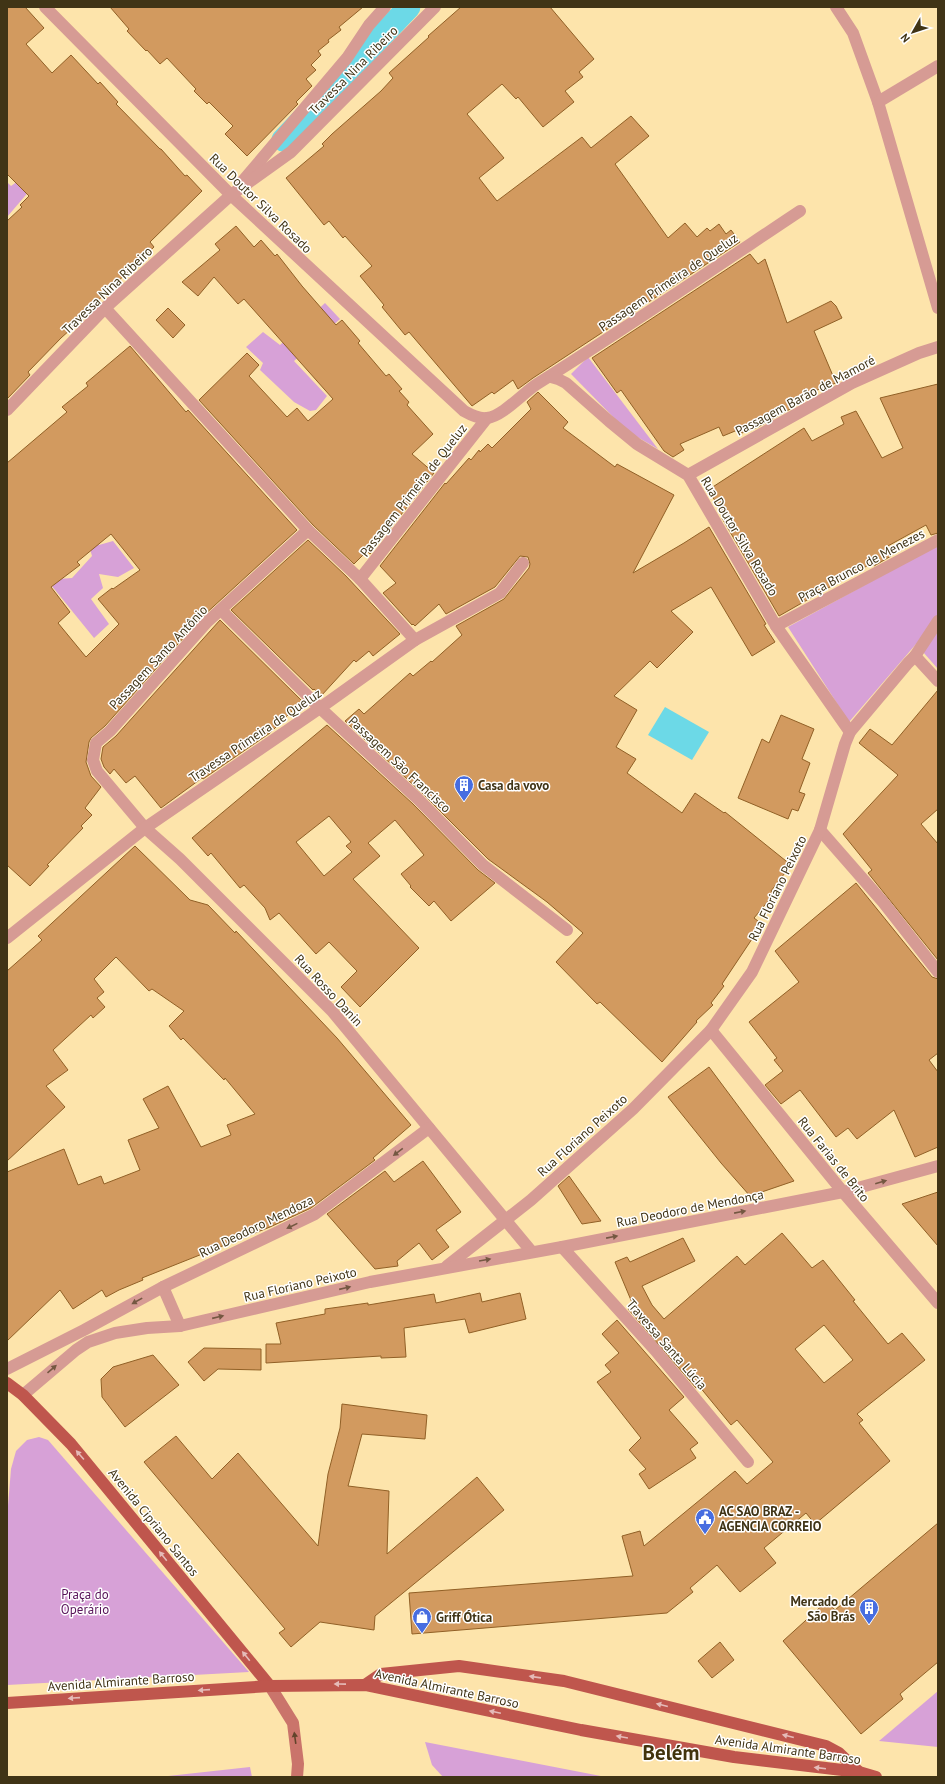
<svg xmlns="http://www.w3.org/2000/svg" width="945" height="1784" font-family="'PT Sans',sans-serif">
  <rect width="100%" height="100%" fill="#fde4ab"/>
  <!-- green -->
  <g fill="#d7a1d7">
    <path d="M21,179l10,10 -24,28v-35l4,4z"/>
    <path d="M325,303l15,16 -46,42 33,35 -11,14 -6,1 -16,-9 -34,-32 3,-7 -17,-16 17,-15 17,13z"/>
    <path d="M588,357l70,92 -31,-18 -56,-57z"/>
    <path d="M86,535l13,10 14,-4 21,27 -16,9 -19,-3 4,14 -12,11 18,25 -15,14 -43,-53 7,-6 14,-1 20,-22z"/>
    <path d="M938,545v124l-22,-25 -67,78 -61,-95z"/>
    <path d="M39,1437l9,3 201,232 -242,13v-167l4,-49 5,-18 11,-11z"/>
    <path d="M938,1691v56l-59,-6z"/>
    <path d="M425,1742l181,35h-163l-11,-12z"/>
    <path d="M250,1767l2,10h-93z"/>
  </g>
  <!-- water -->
  <path fill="#6cd9e7" d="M665,707l44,25 -17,28 -44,-25z"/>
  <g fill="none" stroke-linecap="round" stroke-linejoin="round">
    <!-- canal -->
    <path stroke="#6cd9e7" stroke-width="23" d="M283,140l126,-133"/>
  </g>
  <!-- building -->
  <g fill="#d29a5f" stroke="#916026" fill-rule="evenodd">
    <path d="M7,7h18l19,21 -18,16 26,29 19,-18 27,29 2,-2 18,20 -2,2 44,45h1l24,27 2,-1 15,16 -52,51 4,5 -64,61 2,2 -31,28 -33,34 2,3 -23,24v-178l15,-14 -2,-2 9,-9 -22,-22z"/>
    <path d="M110,7h253l-24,20 2,3 -13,10 1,2 -11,9 3,4 -10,10 5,5 -10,9 6,7 -16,16 2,2 -51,52 -22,-22 8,-8 -24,-24 -2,2 -13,-13 2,-2 -29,-31 -7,6 -13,-14 -1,1 -19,-20 2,-2z"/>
    <path d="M461,7h89l44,52 -15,13 4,5 -18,14 9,11 -31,25 -25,-30 -2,2 -14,-15 -35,30 37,44 -25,20 18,23 85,-64 9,11 40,-32 18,20 -34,28 53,74 17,-15 12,14 10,-9 3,3 9,-7 7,10 5,-4 9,12 -207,136 -15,11 -5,-9 -19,14 -2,-2 -20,14 -63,-74 -4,3 -23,-28 2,-2 -24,-29 12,-10 -27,-30 -2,2 -14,-17 -5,4 -38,-47 38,-32 -2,-2 10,-10 49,-43 12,-13 -4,-5 40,-36 -1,-1z"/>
    <path d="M236,226l18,21 7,-7 14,16 2,-2 25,32 34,39 6,-5 18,21 -2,2 28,33 3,-2 13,15 -3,2 10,11 -2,3 26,29 -21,20 22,19 -64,81 -3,-3 -13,13 -41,-39 -114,-125 48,-47 12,12 -10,11 38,41 10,-9 11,13 25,-22 -89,-100 -6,5 -24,-27 -16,19 -16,-14 38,-32 -5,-6z"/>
    <path d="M750,254l8,10 7,-5 22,64 44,-22 5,5 6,12 -28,13 22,52 -48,18 4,7 -34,19 -16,6 -2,-4 -17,7 -4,-9 -39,17 4,6 -11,7 -9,-6 -43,-61 -4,3 -25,-35z"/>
    <path d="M168,308l17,17 -12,13 -17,-18z"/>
    <path d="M130,346l56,66 2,-2 109,120 -95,87 -97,109 -14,12 -2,4 -3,20 5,14 10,11 -16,21 7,7 -11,11 2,2 -36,37 2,1 -19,20 -23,-21v-402l60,-51 -5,-5 26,-21 -2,-3zM111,534l29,36 -27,19 -1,-1 -14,11 21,25 -33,33 -28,-34 12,-11 -19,-25 29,-22 -3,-3z"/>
    <path d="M938,384v149l-7,2 -5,-10 -40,22 5,9 -17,10 -2,-3 -93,53 -57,-98 3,-2 -17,-26 96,-62 8,13 32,-17 -3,-7 15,-6 26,47 21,-10 -23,-50z"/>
    <path d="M538,392l30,30 -5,6 52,39 2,-3 57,31 -41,78 51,-30 25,-16 57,97 -2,1 11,17 -23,14 -41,-69 -40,24 22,21 -36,36 -7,-7 -36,35 23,14 -21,37 20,12 -9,14 55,40 13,-20 29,20 1,-1 66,53 -20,26 3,3 -20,24 8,6 -40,60 2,2 -13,17 2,2 -17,16 1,1 -35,40 -62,-60 -3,2 -41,-42 27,-29 -36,-31 -59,-43 -65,-65 -78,-73 14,-12 5,5 46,-41 3,3 18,-15 1,1 30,-27 -6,-9 48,-27 25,-31 1,-4 -2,-7 -8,-1 -25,31 -49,27 -7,-10 -24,22 -2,-2 -1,1 -29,-32 13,-10 -16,-17 65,-83 1,1 23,-26 2,2 8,-10 1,2 8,-8 4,4 39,-39 -4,-7z"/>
    <path d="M308,540l38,36 54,58 -27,22 -4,-5 -13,11 -2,-2 -33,36 -7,-7 -1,1 -82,-80z"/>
    <path d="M220,620l82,81 -32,32 -67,46 -1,-1 -41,30 -26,-32 -9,7 -12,-14 -4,5 -6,-7 -3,-8 2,-12 13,-11z"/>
    <path d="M938,690v119l-17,15 17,20v116l-70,-87 4,-3 -29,-36 55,-59 -39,-32 11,-14 22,16z"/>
    <path d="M781,715l33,14 -12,30 8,4 -11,29 6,2 -7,17 -6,-2 -4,10 -50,-21 24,-59 7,4z"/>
    <path d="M327,725l86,79 65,66 17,13 -44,38 -17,-20 -5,5 -19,-19 1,-1 -10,-12 23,-19 -29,-35 -27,23 12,13 -27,23 66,69 -59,59 -19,-20 16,-16 -28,-29 -13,12 -37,-41 -9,7 -5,-12 -21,-23 -4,3 -29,-35 -3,3 -16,-18zM329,816l22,26 -5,4 6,6 -28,24 -28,-34z"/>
    <path d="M135,846l55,54 18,5 27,28 1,-2 101,107 74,87 -38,33 2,2 -64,48 -41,19 -128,51 1,2 -24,10 -13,7 -4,-7 -29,19 -13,-19 -53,51v-169l57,-23 14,36 23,-9 3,8 36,-14 -12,-30 31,-12 -16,-29 25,-13 33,61 30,-12 -4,-10 28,-11 -30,-36 -1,2 -41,-42 -2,2 -12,-14 15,-15 -32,-22 -3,2 -33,-34 -22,22 10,13 -7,6 8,9 -12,11 -2,-3 -38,35 15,20 -22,16 19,21 -58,54v-190l35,-31 -4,-4z"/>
    <path d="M856,883l76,94 6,2v74l-9,7 9,12v75l-23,10 -21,-47 -37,29 -9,-11 -12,9 -36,-47 -19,14 -16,-19 18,-14 -9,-11 3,-2 -28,-36 50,-40 -24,-31z"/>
    <path d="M709,1067l85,114 -44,15 -29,-33 -53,-66z"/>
    <path d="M423,1161l38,51 -25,18 13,17 -17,13 -13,-17 -22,18 1,5 -23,3 -48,-55 58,-43 9,11z"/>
    <path d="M569,1176l32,45 -19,3 -24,-38z"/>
    <path d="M938,1192v54l-36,-42z"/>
    <path d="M782,1233l30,35 11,-8 32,40 -2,1 35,43 14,-11 23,27 -68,54 6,6 -4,3 31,38 -75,63 -9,-11 -42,35 12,15 -36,29 -23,-27 -27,23 3,4 -26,21 -255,21 -3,-41 224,-17 -11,-40 18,-5 4,15 91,-75 12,13 26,-22 -36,-42 -6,5 -32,-39 -3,2 -68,-79 5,-4 -18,-43 12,-5 3,5 53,-24 12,23 -53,25 10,19 12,14 73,-63 8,9zM824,1325l29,35 -29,23 -29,-34z"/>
    <path d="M480,1293l2,9 38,-9 6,26 -57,14 -4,-14 -61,9 2,29 -25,1v-2l-115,7v-19h15l-5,-21 49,-9v-5l43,-6v2l66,-11 2,9z"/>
    <path d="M617,1320l67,77 -15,13 29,33 -8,6 6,9 -47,31 -10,-15 7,-5 -17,-19 12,-12 -44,-56 14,-10 -6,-7 14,-12 -17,-19z"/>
    <path d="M204,1348l57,1v21l-43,-1 -14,12 -16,-19z"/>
    <path d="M153,1355l26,30 -54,42 -23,-30 -1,-18 12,-12z"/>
    <path d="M342,1404l85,11 -2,24 -63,-5 -14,52 41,5 -2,63 90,-77 27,33 -129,106 -1,14 -54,-8 -29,25 -12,-14 6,-4 -141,-167 32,-26 36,43 26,-26 80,93 10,-72 12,-46z"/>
    <path d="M938,1523v139l-38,32 3,5 -42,35 -78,-93 44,-40 8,9z"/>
    <path d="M720,1642l14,18 -22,18 -14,-17z"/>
  </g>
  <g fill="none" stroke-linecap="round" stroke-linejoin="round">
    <!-- street -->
    <g stroke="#d69b94" stroke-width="12">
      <path d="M45,7l186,188 233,216c7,4 15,8 23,7 16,-2 36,-25 50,-34 89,-56 176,-115 263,-173"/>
      <path d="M836,7l17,26 25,69 60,206"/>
      <path d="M878,102l60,-36"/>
      <path d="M242,182l105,-124 22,-33 16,-18"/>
      <path d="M105,308l203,222 52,49 55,61"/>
      <path d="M551,377l7,2 8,4 43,38 28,23 51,31 88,151 74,106"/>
      <path d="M7,410l98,-102 126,-113 60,-43 144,-145"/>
      <path d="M688,475l164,-92 67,-30 19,-6"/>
      <path d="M308,530l-101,92 -97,109 -14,12 -3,17 4,11 48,57 35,31 152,152 200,241"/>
      <path d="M360,579l127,-161"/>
      <path d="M221,610l99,98 98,91 65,66 84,65"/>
      <path d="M776,626l162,-86"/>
      <path d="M915,656l23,25"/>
      <path d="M820,830l63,72 55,70"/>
      <path d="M7,938l138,-110 175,-120 95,-68 85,-47 23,-30"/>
      <path d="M711,1030l132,162 95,111"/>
      <path d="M562,1247l93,103 93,112"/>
      <path d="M447,1266l84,-66 102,-91 78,-79 41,-58 68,-142 25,-86 5,-12 58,-69 7,-7 23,-35"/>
      <path d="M163,1287l17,39"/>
      <path d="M7,1369l77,-39 79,-43 152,-73 114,-86"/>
      <path d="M23,1395l53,-45 12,-8 27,-9 32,-5 33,-2 190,-44 192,-35 281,-55 95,-26"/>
    </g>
    <!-- secondary -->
    <path stroke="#ca746b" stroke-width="12" d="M270,1686l23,37 5,41 -1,13"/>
    <!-- primary -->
    <g stroke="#bf564d" stroke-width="12">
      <path d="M7,1383l16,12 48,49 199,242"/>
      <path d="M365,1685l16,-11 78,-8 105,15 262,65 13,7 20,19"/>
      <path d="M7,1703l263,-17 95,-1 216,45 153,27 125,15 17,5"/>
    </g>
  </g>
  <!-- one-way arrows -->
  <defs><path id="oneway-solid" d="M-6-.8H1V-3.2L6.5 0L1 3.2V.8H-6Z"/></defs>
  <g fill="#745842">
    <use href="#oneway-solid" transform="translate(398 1152) rotate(143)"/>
    <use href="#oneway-solid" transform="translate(881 1182) rotate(-16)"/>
    <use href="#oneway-solid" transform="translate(740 1212) rotate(-11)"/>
    <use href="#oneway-solid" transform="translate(292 1226) rotate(154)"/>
    <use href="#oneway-solid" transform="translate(612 1237) rotate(-11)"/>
    <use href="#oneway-solid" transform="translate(485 1260) rotate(-10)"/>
    <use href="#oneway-solid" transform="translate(345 1288) rotate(-13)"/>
    <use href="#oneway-solid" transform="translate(137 1301) rotate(151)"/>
    <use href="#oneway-solid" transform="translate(218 1317) rotate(-13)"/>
    <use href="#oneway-solid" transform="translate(52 1369) rotate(-41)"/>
  </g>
  <g fill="#e5bbb8">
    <use href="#oneway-solid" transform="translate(80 1455) rotate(-131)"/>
    <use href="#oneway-solid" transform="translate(163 1556) rotate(-129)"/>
    <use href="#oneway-solid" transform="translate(246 1656) rotate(-129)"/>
    <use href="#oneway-solid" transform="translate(535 1677) rotate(-172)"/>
    <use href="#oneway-solid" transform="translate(340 1684) rotate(-179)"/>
    <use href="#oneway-solid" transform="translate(204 1690) rotate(176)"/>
    <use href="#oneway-solid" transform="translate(74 1698) rotate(176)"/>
    <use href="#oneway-solid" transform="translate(662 1705) rotate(-166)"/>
    <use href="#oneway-solid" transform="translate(495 1712) rotate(-168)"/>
    <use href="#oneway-solid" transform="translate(788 1736) rotate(-166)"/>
    <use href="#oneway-solid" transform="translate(622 1737) rotate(-170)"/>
    <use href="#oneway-solid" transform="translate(820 1768) rotate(-173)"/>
  </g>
  <use fill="#62442b" href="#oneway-solid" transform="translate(295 1738) rotate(-98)"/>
  <!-- icons -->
  <defs>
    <g id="building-pin" transform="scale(1)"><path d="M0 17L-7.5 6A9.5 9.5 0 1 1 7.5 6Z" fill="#476de0" stroke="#fff"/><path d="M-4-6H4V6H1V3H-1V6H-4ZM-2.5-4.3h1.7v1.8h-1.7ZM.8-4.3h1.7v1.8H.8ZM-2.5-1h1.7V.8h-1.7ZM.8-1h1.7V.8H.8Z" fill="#fff"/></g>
    <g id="civic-pin" transform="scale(1)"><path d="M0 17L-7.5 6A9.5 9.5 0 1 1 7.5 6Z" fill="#476de0" stroke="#fff"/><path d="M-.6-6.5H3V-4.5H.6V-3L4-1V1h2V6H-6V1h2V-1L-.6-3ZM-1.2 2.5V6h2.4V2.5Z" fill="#fff"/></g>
    <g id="shop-pin" transform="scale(1)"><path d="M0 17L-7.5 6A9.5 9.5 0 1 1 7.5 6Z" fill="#476de0" stroke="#fff"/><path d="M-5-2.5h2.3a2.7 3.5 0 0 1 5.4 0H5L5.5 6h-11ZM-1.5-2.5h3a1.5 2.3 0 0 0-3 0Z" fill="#fff"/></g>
  </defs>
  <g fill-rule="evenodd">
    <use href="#building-pin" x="464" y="785"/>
    <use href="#civic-pin" x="705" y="1518"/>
    <use href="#building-pin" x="869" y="1608"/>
    <use href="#shop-pin" x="422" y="1617"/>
  </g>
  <g text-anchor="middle" stroke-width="3" stroke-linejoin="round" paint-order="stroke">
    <!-- street labels -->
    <g font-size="13" fill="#403416" stroke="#fff">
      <text transform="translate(353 70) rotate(-45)" y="5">Travessa Nina Ribeiro</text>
      <text transform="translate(261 203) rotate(44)" y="5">Rua Doutor Silva Rosado</text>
      <text transform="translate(668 282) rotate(-34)" y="5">Passagem Primeira de Queluz</text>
      <text transform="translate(107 290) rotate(-44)" y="5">Travessa Nina Ribeiro</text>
      <text transform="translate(805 395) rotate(-28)" y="5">Passagem Barão de Mamoré</text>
      <text transform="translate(413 490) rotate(-52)" y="5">Passagem Primeira de Queluz</text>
      <text transform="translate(740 536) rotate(59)" y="5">Rua Doutor Silva Rosado</text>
      <text transform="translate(861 565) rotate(-28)" y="5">Praça Brunco de Menezes</text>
      <text transform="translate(158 657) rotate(-47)" y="5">Passagem Santo Antônio</text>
      <text transform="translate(255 735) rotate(-34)" y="5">Travessa Primeira de Queluz</text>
      <text transform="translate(400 764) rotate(43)" y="5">Passagem São Francisco</text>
      <text transform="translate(777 888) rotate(-64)" y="5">Rua Floriano Peixoto</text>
      <text transform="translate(329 990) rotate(47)" y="5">Rua Rosso Danin</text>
      <text transform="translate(582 1135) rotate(-42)" y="5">Rua Floriano Peixoto</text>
      <text transform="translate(834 1159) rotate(51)" y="5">Rua Farias de Brito</text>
      <text transform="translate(690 1208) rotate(-11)" y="5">Rua Deodoro de Mendonça</text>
      <text transform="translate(256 1226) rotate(-26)" y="5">Rua Deodoro Mendoza</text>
      <text transform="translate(300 1284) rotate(-13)" y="5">Rua Floriano Peixoto</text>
      <text transform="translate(667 1344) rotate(49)" y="5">Travessa Santa Lúcia</text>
      <text transform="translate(154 1522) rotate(51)" y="5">Avenida Cipriano Santos</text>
      <text transform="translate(121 1681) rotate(-4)" y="5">Avenida Almirante Barroso</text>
      <text transform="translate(447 1688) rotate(12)" y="5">Avenida Almirante Barroso</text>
      <text transform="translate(788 1749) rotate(8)" y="5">Avenida Almirante Barroso</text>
    </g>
    <!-- poi labels -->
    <g font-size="13" font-weight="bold" fill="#403416" stroke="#fff" text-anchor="start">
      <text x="478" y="790">Casa da vovo</text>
      <text x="719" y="1516">AC SAO BRAZ -<tspan x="719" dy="15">AGENCIA CORREIO</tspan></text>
      <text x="855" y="1606" text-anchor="end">Mercado de<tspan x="855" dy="15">São Brás</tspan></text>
      <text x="436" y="1622">Griff Ótica</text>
    </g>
    <!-- park labels -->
    <g font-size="13" fill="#58145a" stroke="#fff">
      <text x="85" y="1599">Praça do<tspan x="85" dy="15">Operário</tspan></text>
    </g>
    <!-- town labels -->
    <g font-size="21" font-weight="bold" fill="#42330c" stroke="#fff">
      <text x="671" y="1760">Belém</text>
    </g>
  </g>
  <!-- border -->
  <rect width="945" height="1784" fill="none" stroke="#403416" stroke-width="16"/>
  <!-- north arrow -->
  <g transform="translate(913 32) rotate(231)" stroke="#ffffff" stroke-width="3" paint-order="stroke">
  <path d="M0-3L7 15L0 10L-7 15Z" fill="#403416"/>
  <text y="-6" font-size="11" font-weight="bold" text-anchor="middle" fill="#403416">N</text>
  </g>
</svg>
